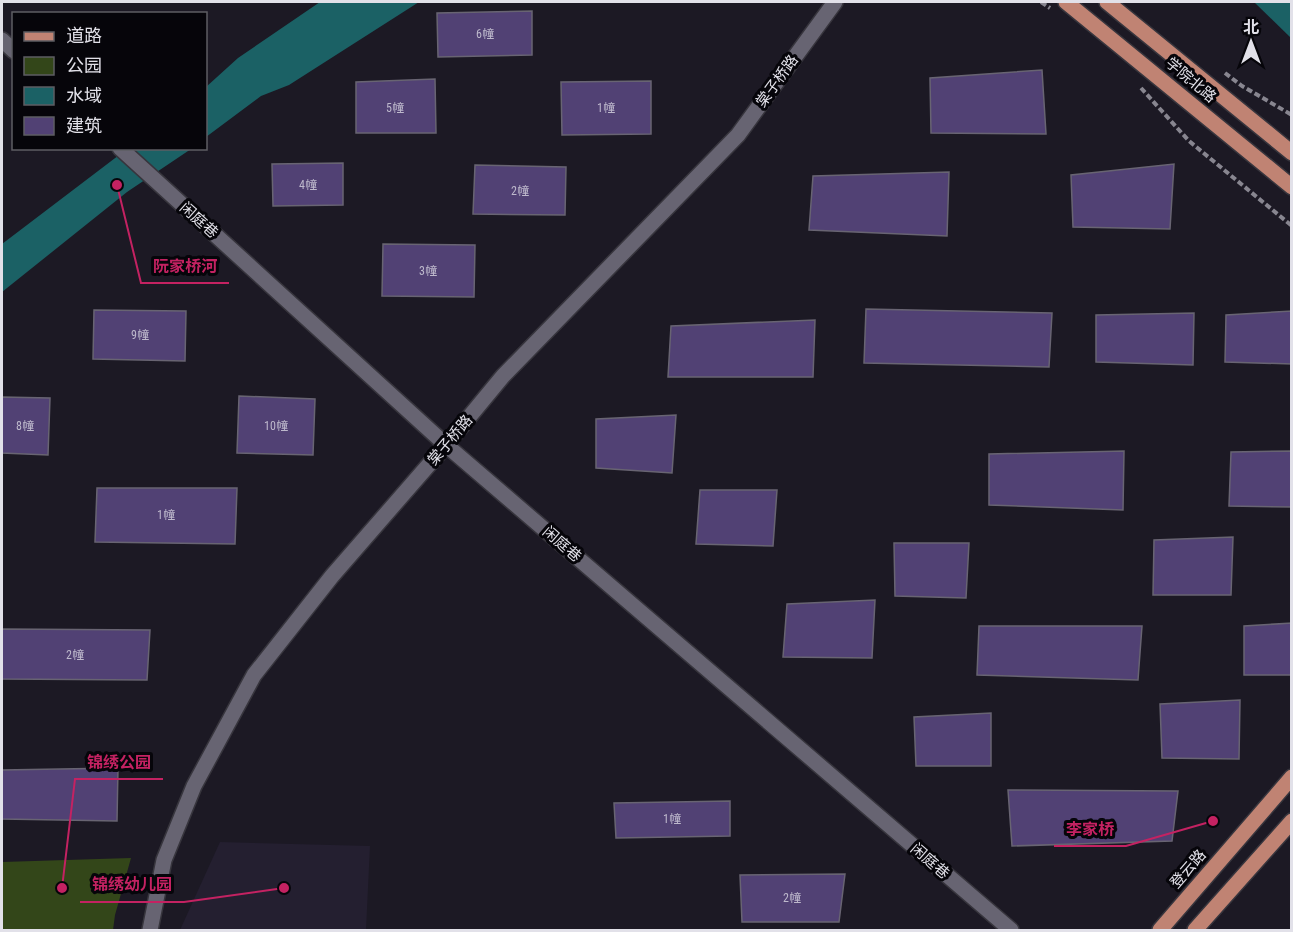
<svg xmlns="http://www.w3.org/2000/svg" width="1293" height="932" font-family="'Roboto Condensed','Noto Sans SC',sans-serif">
  <rect width="100%" height="100%" fill="#1c1924"/>
  <!-- built -->
  <path fill="#241f30" d="M220,842l150,4 -4,84h-186z"/>
  <!-- green -->
  <path fill="#334619" d="M131,858l-16,57 -2,15h-111v-68z"/>
  <!-- water -->
  <g fill="#1b6165">
    <path d="M320,2h99l-130,83 -28,11 -55,41v-50l32,-29z"/>
    <path d="M1254,2h37v36z"/>
    <path d="M127,149h64l-64,43 -125,100v-48z"/>
  </g>
  <!-- building -->
  <g fill="#514174" stroke="#686472" stroke-width="1.5">
    <path d="M532,11v44l-94,2 -1,-44z"/>
    <path d="M1042,70l4,64 -115,-1 -1,-55z"/>
    <path d="M435,79l1,54h-80v-51z"/>
    <path d="M651,81v53l-89,1 -1,-53z"/>
    <path d="M343,163v42l-70,1 -1,-42z"/>
    <path d="M1174,164l-4,65 -97,-2 -2,-52z"/>
    <path d="M475,165l91,2 -1,48 -92,-1z"/>
    <path d="M949,172l-2,64 -138,-6 4,-54z"/>
    <path d="M383,244l92,1 -1,52 -92,-1z"/>
    <path d="M866,309l186,4 -3,54 -185,-4z"/>
    <path d="M94,310l92,1 -1,50 -92,-2z"/>
    <path d="M1292,311v53l-67,-2 1,-47z"/>
    <path d="M1194,313l-1,52 -97,-3v-47z"/>
    <path d="M815,320l-2,57h-145l3,-51z"/>
    <path d="M239,396l76,3 -2,56 -76,-2z"/>
    <path d="M2,397l48,1 -2,57 -46,-2z"/>
    <path d="M676,415l-4,58 -76,-5v-49z"/>
    <path d="M1124,451l-1,59 -134,-5v-51z"/>
    <path d="M1292,451v56l-63,-1 2,-54z"/>
    <path d="M97,488h140l-2,56 -140,-2z"/>
    <path d="M700,490h77l-4,56 -77,-2z"/>
    <path d="M1233,537l-2,58h-78l1,-55z"/>
    <path d="M894,543h75l-3,55 -71,-2z"/>
    <path d="M875,600l-3,58 -89,-1 4,-53z"/>
    <path d="M1292,623v52h-48v-49z"/>
    <path d="M979,626h163l-4,54 -161,-5z"/>
    <path d="M2,629l148,1 -3,50 -145,-1z"/>
    <path d="M1240,700l-1,59 -77,-1 -2,-54z"/>
    <path d="M991,713v53h-75l-2,-49z"/>
    <path d="M118,768l-1,53 -115,-2v-49z"/>
    <path d="M1008,790l170,1 -6,50 -160,5z"/>
    <path d="M730,801v35l-114,2 -2,-35z"/>
    <path d="M845,874l-6,48h-97l-2,-47z"/>
  </g>
  <g fill="none" stroke-linecap="round" stroke-linejoin="round">
    <!-- minor casing -->
    <g stroke="#37353d" stroke-width="18">
      <g id="minor">
        <path d="M2,40l12,11"/>
        <path d="M120,148l326,297 565,485"/>
        <path d="M150,930l14,-70 30,-74 60,-111 78,-99 114,-131 57,-69 235,-241 97,-133"/>
      </g>
    </g>
    <!-- major casing -->
    <g stroke="#37353d" stroke-width="18">
      <g id="major">
        <path d="M1066,2l226,185"/>
        <path d="M1107,2l185,151"/>
        <path d="M1160,930l132,-153"/>
        <path d="M1195,930l97,-109"/>
      </g>
    </g>
    <!-- path -->
    <g stroke="#888690" stroke-width="4" stroke-dasharray="6 3" stroke-linecap="butt">
      <path d="M1041,2l9,6"/>
      <path d="M1225,73l17,13 50,29"/>
      <path d="M1141,88l48,53 103,85"/>
    </g>
    <!-- minor -->
    <use href="#minor" stroke="#676472" stroke-width="15"/>
    <!-- major -->
    <use href="#major" stroke="#c08373" stroke-width="15"/>
  </g>
  <g text-anchor="middle" stroke-width="6" stroke-linejoin="round" paint-order="stroke">
    <!-- number labels -->
    <g font-size="12" fill="#beb9cc">
      <text x="485" y="38">6幢</text>
      <text x="395" y="112">5幢</text>
      <text x="606" y="112">1幢</text>
      <text x="308" y="189">4幢</text>
      <text x="520" y="195">2幢</text>
      <text x="428" y="275">3幢</text>
      <text x="140" y="339">9幢</text>
      <text x="25" y="430">8幢</text>
      <text x="276" y="430">10幢</text>
      <text x="166" y="519">1幢</text>
      <text x="75" y="659">2幢</text>
      <text x="672" y="823">1幢</text>
      <text x="792" y="902">2幢</text>
    </g>
    <!-- street labels -->
    <g font-size="15" fill="#e2e1e9" stroke="#06050a">
      <text transform="translate(1191 80) rotate(40)" y="5">学院北路</text>
      <text transform="translate(777 81) rotate(-54)" y="5">棠子桥路</text>
      <text transform="translate(199 220) rotate(42)" y="5">闲庭巷</text>
      <text transform="translate(450 440) rotate(-50)" y="5">棠子桥路</text>
      <text transform="translate(562 544) rotate(41)" y="5">闲庭巷</text>
      <text transform="translate(930 861) rotate(41)" y="5">闲庭巷</text>
      <text transform="translate(1188 869) rotate(-49)" y="5">登云路</text>
    </g>
  </g>
  <!-- callouts -->
  <path fill="none" stroke="#c42262" stroke-width="2" d="M117 185L141 283H229M62 888L75 779H163M1213 821L1126 846H1054M284 888L184 902H80"/>
  <g fill="#c42262" stroke="#06050a" stroke-width="2">
    <circle cx="117" cy="185" r="6"/>
    <circle cx="62" cy="888" r="6"/>
    <circle cx="1213" cy="821" r="6"/>
    <circle cx="284" cy="888" r="6"/>
  </g>
  <g font-size="16" text-anchor="middle" font-weight="bold" fill="#c42262" stroke="#06050a" stroke-width="6" stroke-linejoin="round" paint-order="stroke">
    <text x="185" y="272">阮家桥河</text>
    <text x="119" y="768">锦绣公园</text>
    <text x="1090" y="835">李家桥</text>
    <text x="132" y="890">锦绣幼儿园</text>
  </g>
  <!-- border -->
  <rect width="1293" height="932" fill="none" stroke="#e2e1e9" stroke-width="6"/>
  <!-- legend -->
  <rect x="12" y="12" width="195" height="138" fill="#06050a" stroke="#5e5d63" stroke-width="1.5"/>
  <rect x="24" y="32" width="30" height="9" fill="#c08373" stroke="#5e5d63" stroke-width="1.5"/>
  <text x="66" y="42" font-size="18" fill="#e2e1e9">道路</text>
  <rect x="24" y="57" width="30" height="18" fill="#334619" stroke="#5e5d63" stroke-width="1.5"/>
  <text x="66" y="72" font-size="18" fill="#e2e1e9">公园</text>
  <rect x="24" y="87" width="30" height="18" fill="#1b6165" stroke="#5e5d63" stroke-width="1.5"/>
  <text x="66" y="102" font-size="18" fill="#e2e1e9">水域</text>
  <rect x="24" y="117" width="30" height="18" fill="#514174" stroke="#5e5d63" stroke-width="1.5"/>
  <text x="66" y="132" font-size="18" fill="#e2e1e9">建筑</text>
  <!-- north arrow -->
  <g transform="translate(1251 42)" stroke="#06050a" stroke-width="4.5" paint-order="stroke">
  <path d="M0-4.5L10 22L0 15L-10 22Z" fill="#e2e1e9"/>
  <text y="-9" font-size="16" font-weight="bold" text-anchor="middle" fill="#e2e1e9">北</text>
  </g>
</svg>
